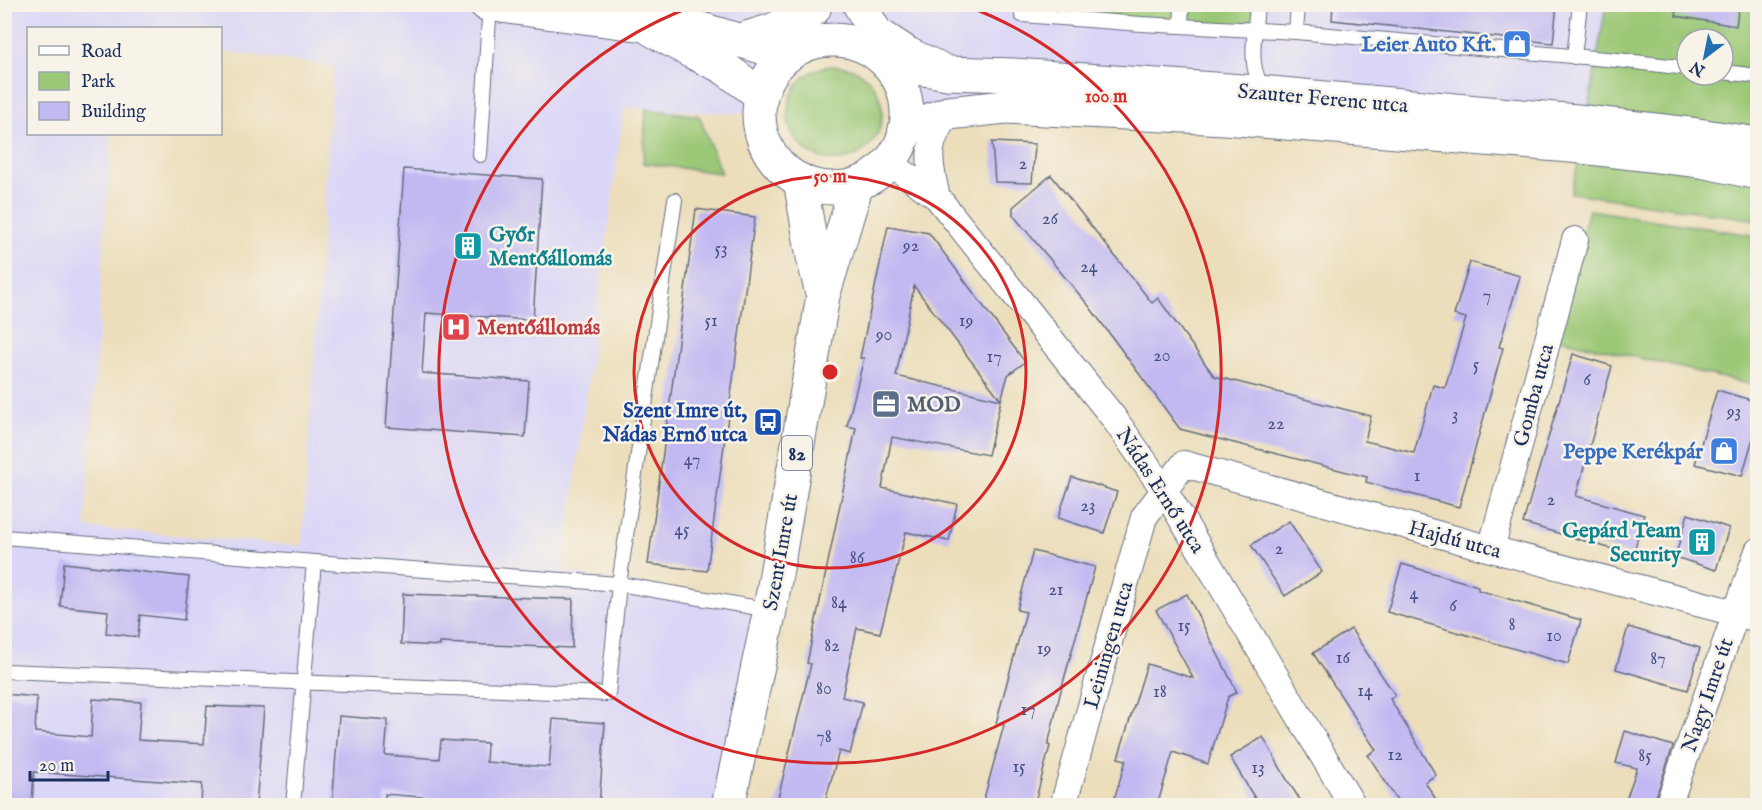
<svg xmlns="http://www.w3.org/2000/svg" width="1762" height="810" font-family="'IM FELL English',serif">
  <rect width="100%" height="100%" fill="#f7f3e8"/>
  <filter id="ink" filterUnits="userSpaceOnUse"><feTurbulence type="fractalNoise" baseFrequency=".0167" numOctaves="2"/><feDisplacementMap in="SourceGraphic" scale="12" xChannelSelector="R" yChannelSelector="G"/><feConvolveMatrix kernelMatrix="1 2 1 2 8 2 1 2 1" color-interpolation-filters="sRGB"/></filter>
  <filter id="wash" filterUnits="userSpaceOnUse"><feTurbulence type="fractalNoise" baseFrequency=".008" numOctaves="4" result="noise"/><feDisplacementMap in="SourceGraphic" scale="24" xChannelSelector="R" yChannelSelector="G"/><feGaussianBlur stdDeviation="1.35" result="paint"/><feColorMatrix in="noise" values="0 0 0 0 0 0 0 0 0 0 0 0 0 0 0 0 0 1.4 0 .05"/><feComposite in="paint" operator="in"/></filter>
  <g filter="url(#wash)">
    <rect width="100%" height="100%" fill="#ecdebb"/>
    <!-- built -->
    <path fill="#dad6f7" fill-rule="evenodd" d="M5,5h1601l-24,142 -576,-40 -101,22 1,-23 -6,-22 -5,-11 -21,-20 -17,-9 -15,-4h-16l-15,3 -23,12 -16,16 -7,12 -8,31 -133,-6 -61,463 207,39 -42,195 -723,1zM28,28h192l1,23 112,15 -31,480 -217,-18 26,-394h-83z"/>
    <!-- green -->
    <g fill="#9bc876" stroke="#5b7c6a" stroke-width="1.5" fill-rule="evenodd">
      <path d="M1023,4l234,1 -1,26 -234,-16z"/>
      <path d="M1606,5h151v215l-186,-27 11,-46zM1687,39h36v36h-36z"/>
      <circle cx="835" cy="113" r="47"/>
      <path d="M646,109l53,7 22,57 -78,-10z"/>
      <path d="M1589,210l168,26v150l-205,-49z"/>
    </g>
    <g id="blocks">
      <!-- building -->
      <g fill="#c2b9f2">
        <path d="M1333,4h224l-4,39 -221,-23z"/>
        <path d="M1677,4h62l-3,22 -60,-10z"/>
        <path d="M992,142l43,2 -3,39 -37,-1z"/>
        <path d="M404,169l138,10 -9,141 -107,-7 -4,60 107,8 -4,56 -139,-10z"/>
        <path d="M1051,175l101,128 6,-5 56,78 157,40 -6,25 49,12 19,-68 12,3 21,-70 -12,-3 16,-53 50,14 -21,71 4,1 -44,159 -93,-25 1,-5 -187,-48 -91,-123 -76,-91v-8z"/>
        <path d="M696,209l59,8 -48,354 -59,-7z"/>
        <path d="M888,226l41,7 96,129 -17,13 -7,25 -87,-114 -18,90 105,24 -13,55 -96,-18 -10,51 75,16 -8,37 -43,-9 -26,101 -23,-5 -15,69 21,5 -13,52 -11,-3 -15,55h-48l35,-142 -4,-1 49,-235 -9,-2 17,-68h-4z"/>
        <path d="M1573,354l39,12 -36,130 68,19 -11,40 -110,-32z"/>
        <path d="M1717,390l41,12v19l-16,55 -47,-12z"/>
        <path d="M1072,477l45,15 -13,41 -46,-15z"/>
        <path d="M1688,514l41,14 -13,42 -41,-13z"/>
        <path d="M1289,521l33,51 -37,24 -34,-51z"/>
        <path d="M1033,551l62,16 -35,127 -12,51 2,1 -16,60h-52l22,-81 -8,-2 30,-111 -9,-2z"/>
        <path d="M64,563l125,14 -5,43 -44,-5 -2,22 -32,-4 2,-22 -48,-5z"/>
        <path d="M1402,564l76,22v4l103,30 -13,44 -181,-52z"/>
        <path d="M403,594l170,5 -1,49 -132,-5v3l-39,-2z"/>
        <path d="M1187,594l50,98 -9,5 -20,67 -35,-12 -16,54h-45l14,-46 -8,-2 29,-94 46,14 -37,-68z"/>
        <path d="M1628,627l72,21 -12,42 -72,-21z"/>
        <path d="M1351,629l44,66 -5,4 46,76 -11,7 15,24h-39l-33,-51 8,-5 -63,-97z"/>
        <path d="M4,694l33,3 -2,35 56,5 2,-38 48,3 -3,38 66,4 3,-38 57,2 -8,98h-55l1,-22 -168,-12 -2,31 -28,-2z"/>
        <path d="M339,716l49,4 -3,35 54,4 2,-19 46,3 -1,19 63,5 4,-48 52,4 -6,83h-68l-146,-12v12h-53z"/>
        <path d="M1625,731l48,15 -20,60h-29l13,-38 -21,-5z"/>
        <path d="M1263,737l23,41 18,28h-45l-5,-9 -24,-40z"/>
      </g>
    </g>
  </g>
  <g filter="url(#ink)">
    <use href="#blocks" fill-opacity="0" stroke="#646c7f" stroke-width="1.5"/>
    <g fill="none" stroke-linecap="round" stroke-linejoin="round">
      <!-- lane casing -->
      <g stroke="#646c7f" stroke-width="16">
        <g id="lane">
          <path d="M1257,4c-1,25 -12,70 10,86"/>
          <path d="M1022,15l119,9 155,8 321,28 70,8"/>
          <path d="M1181,26l1,-22"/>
          <path d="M1296,32l2,-28"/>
          <path d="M1574,57l6,-53"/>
          <path d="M1723,72l35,4"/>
          <path d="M480,155l10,-151"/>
          <path d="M675,200l-56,384 151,26"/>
          <path d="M4,537l310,25"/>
          <path d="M4,671l604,23 11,-110 -305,-22 -21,244"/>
        </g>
      </g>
      <!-- street casing -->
      <g stroke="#646c7f" stroke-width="28">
        <g id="street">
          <path d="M890,163l47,34 176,220 52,74 188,315"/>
          <path d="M937,197c-9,-37 -12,-53 11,-84"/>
          <path d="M1491,549l84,-309"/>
          <path d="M1063,806l81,-289 40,-53 307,85 267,70"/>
          <path d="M1668,806l90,-255"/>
        </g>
      </g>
      <!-- secondary casing -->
      <g stroke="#646c7f" stroke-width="35">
        <g id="secondary">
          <path d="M486,4l158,21 54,3 90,27"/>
          <path d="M651,29l41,23 31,15 38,28"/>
          <path d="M887,63l61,10 66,2 257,18 306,28 121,14 60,9"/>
          <path d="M905,129l43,-16 58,-6 219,11 357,29 119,14 57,12"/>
        </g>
      </g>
      <!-- primary casing -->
      <g stroke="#646c7f" stroke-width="35">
        <g id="primary">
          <path d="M859,4l17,29 32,21 40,19"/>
          <circle cx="833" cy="114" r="74"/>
          <path d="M737,41l36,-11 41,-21"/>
          <path d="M800,180l13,77 9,36"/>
          <path d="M728,806l42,-196 53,-314 34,-112"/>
        </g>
      </g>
      <!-- lane -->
      <use href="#lane" stroke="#fff" stroke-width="14"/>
      <!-- street -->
      <use href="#street" stroke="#fff" stroke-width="26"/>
      <!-- secondary -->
      <use href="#secondary" stroke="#fff" stroke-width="33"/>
      <!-- primary -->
      <use href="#primary" stroke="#fff" stroke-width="33"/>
    </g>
  </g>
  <!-- distance rings -->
  <g fill="none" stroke="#d62828" stroke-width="3">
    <circle cx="830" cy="372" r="196"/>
    <path d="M964 5A391 391 0 1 1 696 5"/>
  </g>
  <!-- icons -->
  <defs>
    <g id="shop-square" transform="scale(1.5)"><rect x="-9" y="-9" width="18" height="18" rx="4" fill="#3f7fe0" stroke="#f7f3e8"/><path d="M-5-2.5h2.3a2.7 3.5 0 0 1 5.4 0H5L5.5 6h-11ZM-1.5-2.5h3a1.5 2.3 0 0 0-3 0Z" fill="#fff"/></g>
    <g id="building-square" transform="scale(1.5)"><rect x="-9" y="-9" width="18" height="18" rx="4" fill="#0f9aa8" stroke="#f7f3e8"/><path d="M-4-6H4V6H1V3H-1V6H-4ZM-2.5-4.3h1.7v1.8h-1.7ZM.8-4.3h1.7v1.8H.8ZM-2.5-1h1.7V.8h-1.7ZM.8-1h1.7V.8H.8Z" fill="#fff"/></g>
    <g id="hospital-square" transform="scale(1.5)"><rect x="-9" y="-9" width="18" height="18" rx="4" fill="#e0444e" stroke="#f7f3e8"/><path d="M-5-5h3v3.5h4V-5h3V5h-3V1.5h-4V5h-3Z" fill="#fff"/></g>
    <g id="office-square" transform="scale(1.5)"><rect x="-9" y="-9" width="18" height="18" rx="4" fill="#5c6f8a" stroke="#f7f3e8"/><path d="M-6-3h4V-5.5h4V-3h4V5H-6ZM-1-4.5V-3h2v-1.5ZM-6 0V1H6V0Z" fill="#fff"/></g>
    <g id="bus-square" transform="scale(1.5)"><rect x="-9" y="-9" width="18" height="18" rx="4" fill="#1a4fb4" stroke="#f7f3e8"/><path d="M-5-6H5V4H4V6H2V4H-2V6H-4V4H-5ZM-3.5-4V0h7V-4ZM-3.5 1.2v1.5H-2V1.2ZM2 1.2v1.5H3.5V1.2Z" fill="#fff"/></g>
  </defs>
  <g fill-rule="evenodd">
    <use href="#shop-square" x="1517" y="44"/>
    <use href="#building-square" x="468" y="246"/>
    <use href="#hospital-square" x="456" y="327"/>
    <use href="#office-square" x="886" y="404"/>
    <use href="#bus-square" x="768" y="422"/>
    <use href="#shop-square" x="1724" y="451"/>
    <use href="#building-square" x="1702" y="542"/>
  </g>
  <g text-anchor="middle" stroke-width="5" stroke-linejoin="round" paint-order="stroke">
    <!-- number labels -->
    <g font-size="18" fill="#455283">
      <text x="1023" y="169">2</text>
      <text x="1050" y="224">26</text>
      <text x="911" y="251">92</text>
      <text x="721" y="254">53</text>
      <text x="1089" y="272">24</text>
      <text x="1487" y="301">7</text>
      <text x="711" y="326">51</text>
      <text x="966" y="326">19</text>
      <text x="884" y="340">90</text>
      <text x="1162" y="361">20</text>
      <text x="994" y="362">17</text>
      <text x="1476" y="370">5</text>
      <text x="1587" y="385">6</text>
      <text x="1734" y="417">93</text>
      <text x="1455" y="420">3</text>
      <text x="1276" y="429">22</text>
      <text x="692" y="465">47</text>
      <text x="1417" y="481">1</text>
      <text x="1551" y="505">2</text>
      <text x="1088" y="511">23</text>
      <text x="682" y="535">45</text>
      <text x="1279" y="554">2</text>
      <text x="857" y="563">86</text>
      <text x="1056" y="595">21</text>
      <text x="1414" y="599">4</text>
      <text x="839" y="608">84</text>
      <text x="1453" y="611">6</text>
      <text x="1512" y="630">8</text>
      <text x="1184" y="631">15</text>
      <text x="1554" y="641">10</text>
      <text x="832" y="651">82</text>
      <text x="1044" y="654">19</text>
      <text x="1343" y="663">16</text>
      <text x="1658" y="664">87</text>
      <text x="824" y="694">80</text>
      <text x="1365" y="696">14</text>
      <text x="1160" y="697">18</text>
      <text x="1028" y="715">17</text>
      <text x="824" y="742">78</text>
      <text x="1395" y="760">12</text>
      <text x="1645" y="761">85</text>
      <text x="1019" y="772">15</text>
      <text x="1258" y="773">13</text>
    </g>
    <!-- shield labels -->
    <rect fill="#f7f3e8" stroke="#5d6a87" stroke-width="1.5" x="782" y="436" width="30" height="34" rx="4.5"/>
    <g font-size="20" font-weight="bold" fill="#1b2f5e">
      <text x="797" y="460">82</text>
    </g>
    <!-- shop labels -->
    <g font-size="21" font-weight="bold" fill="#366cbe" stroke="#f7f3e8" text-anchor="end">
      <text x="1496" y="51">Leier Auto Kft.</text>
      <text x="1703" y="458">Peppe Kerékpár</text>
    </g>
    <!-- street labels -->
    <g font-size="21" fill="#1b2f5e" stroke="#f7f3e8">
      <text transform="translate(1323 98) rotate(5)" y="7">Szauter Ferenc utca</text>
      <text transform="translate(1533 395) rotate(-75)" y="7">Gomba utca</text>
      <text transform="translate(1161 490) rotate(57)" y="7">Nádas Ernő utca</text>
      <text transform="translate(1455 539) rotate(15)" y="7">Hajdú utca</text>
      <text transform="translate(780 552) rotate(-80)" y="7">Szent Imre út</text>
      <text transform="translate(1108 645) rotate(-74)" y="7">Leiningen utca</text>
      <text transform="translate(1707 695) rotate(-71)" y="7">Nagy Imre út</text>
    </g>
    <!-- culture labels -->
    <g font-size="21" font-weight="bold" fill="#0d838f" stroke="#f7f3e8" text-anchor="start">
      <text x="489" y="241">Győr<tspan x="489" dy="24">Mentőállomás</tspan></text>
      <text x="1681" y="537" text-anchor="end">Gepárd Team<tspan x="1681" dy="24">Security</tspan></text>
    </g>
    <!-- health labels -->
    <g font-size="21" font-weight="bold" fill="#be3a42" stroke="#f7f3e8" text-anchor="start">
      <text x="477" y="334">Mentőállomás</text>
    </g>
    <!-- service labels -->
    <g font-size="21" font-weight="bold" fill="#4e5e75" stroke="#f7f3e8" text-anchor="start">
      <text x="907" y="411">MOD</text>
    </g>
    <!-- transit labels -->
    <g font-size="21" font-weight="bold" fill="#164399" stroke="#f7f3e8" text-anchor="end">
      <text x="747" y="417">Szent Imre út,<tspan x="747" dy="24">Nádas Ernő utca</tspan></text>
    </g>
  </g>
  <circle cx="830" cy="372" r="9" fill="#d62828" stroke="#f7f3e8" stroke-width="3"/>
  <g font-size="18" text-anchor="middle" font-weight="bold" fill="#d62828" stroke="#f7f3e8" stroke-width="5" stroke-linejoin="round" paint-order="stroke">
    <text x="1106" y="102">100 m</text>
    <text x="830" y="182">50 m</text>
  </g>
  <!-- margin -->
  <rect width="1762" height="810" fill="none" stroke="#f7f3e8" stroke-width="24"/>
  <!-- legend -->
  <rect x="27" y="27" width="195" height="108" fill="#f7f3e8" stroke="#9fa5b1" stroke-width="1.5"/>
  <rect x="39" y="46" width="30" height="9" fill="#ffffff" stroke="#9fa5b1" stroke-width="1.5"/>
  <text x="81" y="57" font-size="18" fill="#1b2f5e">Road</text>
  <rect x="39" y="72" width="30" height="18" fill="#9bc876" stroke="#9fa5b1" stroke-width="1.5"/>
  <text x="81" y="87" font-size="18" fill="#1b2f5e">Park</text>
  <rect x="39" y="102" width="30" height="18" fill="#c2b9f2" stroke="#9fa5b1" stroke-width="1.5"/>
  <text x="81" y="117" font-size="18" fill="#1b2f5e">Building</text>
  <!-- north arrow -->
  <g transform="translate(1705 57) rotate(212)"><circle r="28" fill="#f7f3e8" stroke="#9fa5b1" stroke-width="1.5"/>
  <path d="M0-4.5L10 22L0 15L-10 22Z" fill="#1f6fb2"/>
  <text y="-9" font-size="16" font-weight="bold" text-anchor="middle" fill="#1b2f5e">N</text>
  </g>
  <!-- scale -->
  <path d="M30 771v9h78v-9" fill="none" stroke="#1b2f5e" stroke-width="3"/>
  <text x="39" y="771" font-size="18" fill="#1b2f5e" stroke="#f7f3e8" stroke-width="4.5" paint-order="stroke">20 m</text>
</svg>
